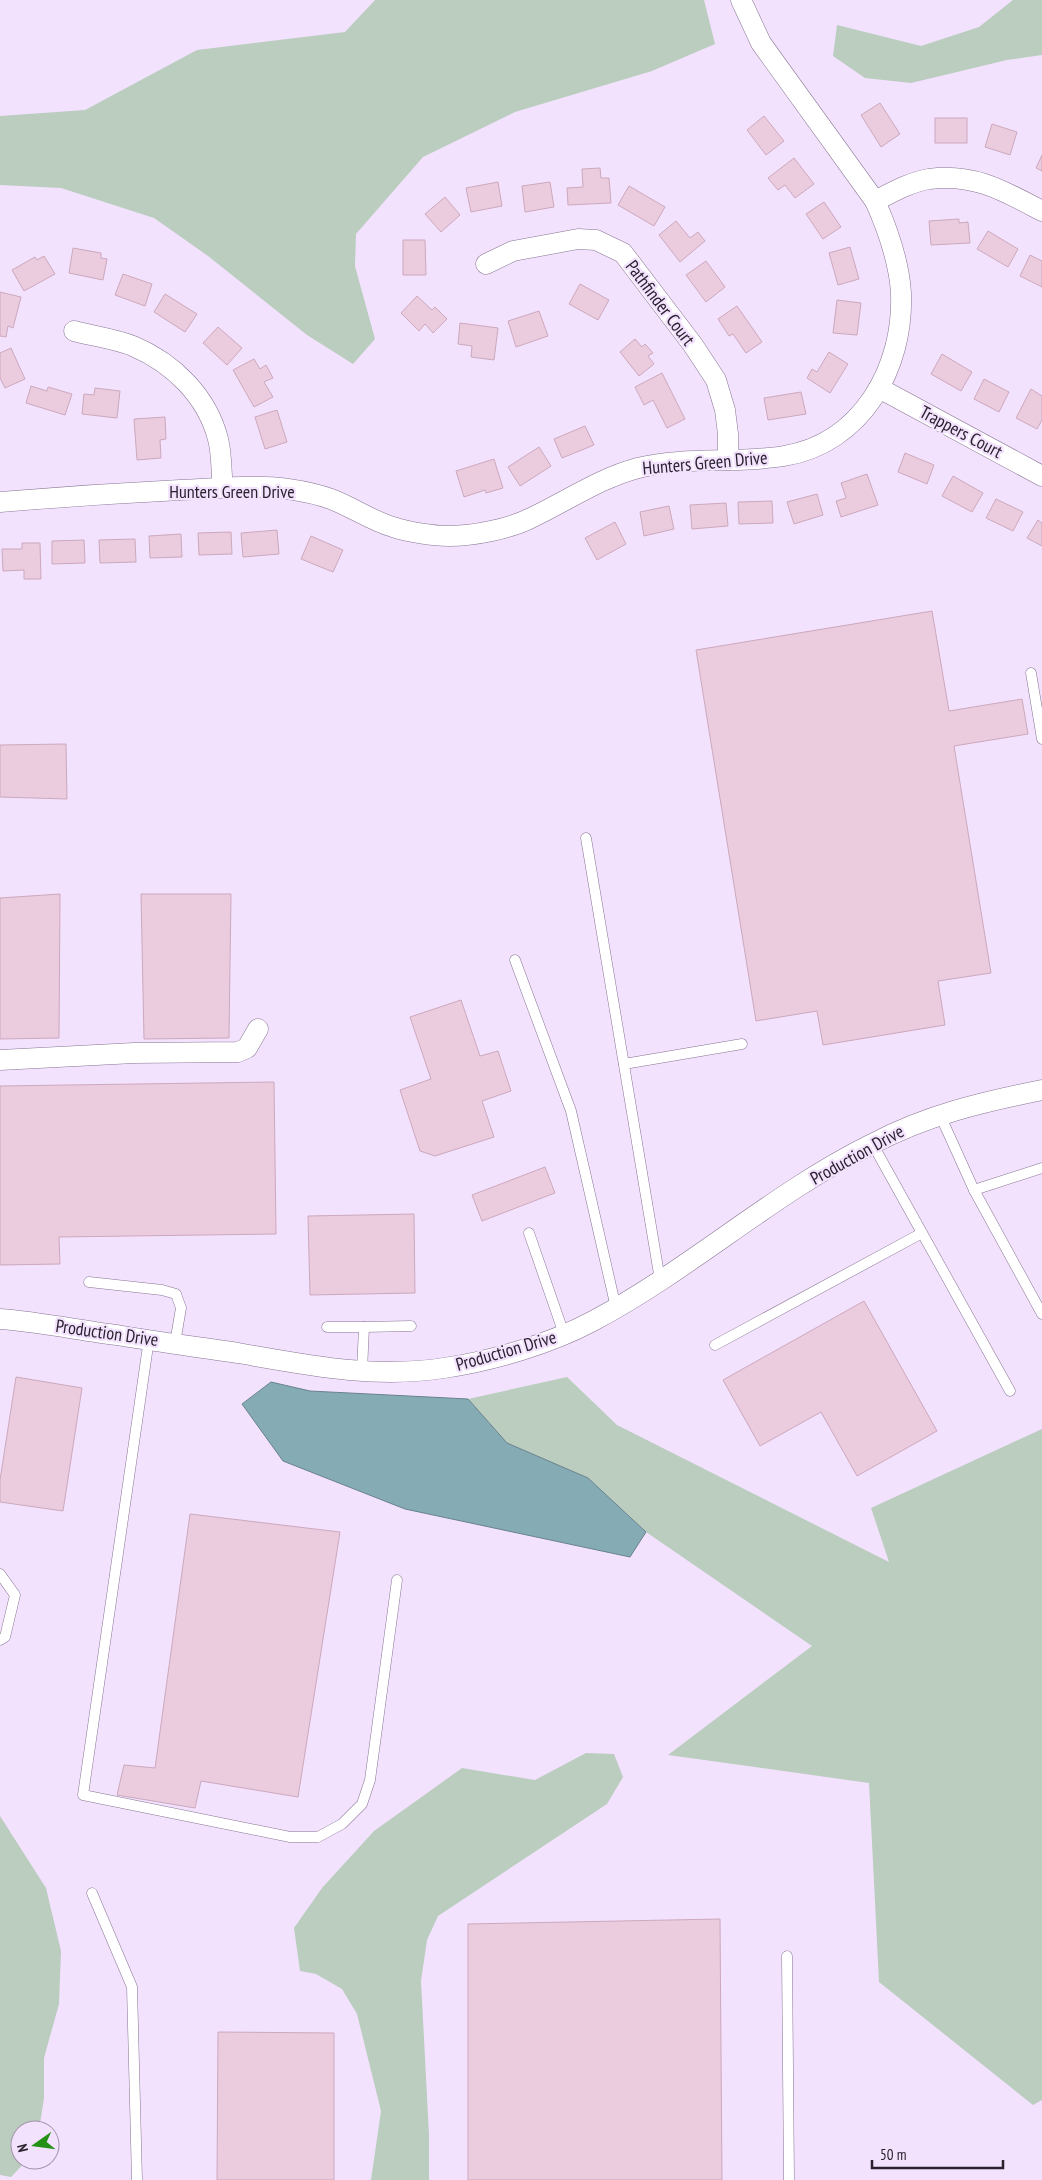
<svg xmlns="http://www.w3.org/2000/svg" width="1042" height="2180" font-family="'PT Sans Narrow',sans-serif">
  <rect width="100%" height="100%" fill="#f3e2fd"/>
  <!-- green -->
  <g fill="#bacdbf">
    <path d="M375,0h329l11,44 -63,27 -137,41 -92,45 -67,77 -1,32 20,73 -22,25 -46,-29 -99,-79 -54,-38 -93,-30 -61,-3v-69l85,-6 112,-60 148,-18z"/>
    <path d="M1013,0h29v55l-35,5 -96,23 -46,-5 -32,-22 4,-31 84,21 58,-19z"/>
    <path d="M567,1377l50,48 272,137 -18,-54 171,-79v671l-9,5 -154,-123 -10,-199 -201,-28 144,-109 -166,-114 -58,-54 -81,-35 -39,-44z"/>
    <path d="M586,1753l28,1 9,23 -16,27 -169,112 -11,24 -6,41 8,154v45h-58l10,-69 -24,-97 -15,-25 -26,-15 -16,-3 -6,-43 28,-40 52,-57 88,-63 73,12z"/>
    <path d="M0,1816l46,72 15,63 -2,53 -15,54v40l-5,32h-19v30h7l-16,17 -11,-2z"/>
  </g>
  <!-- water -->
  <path fill="#85acb5" stroke="#69828c" d="M271,1382l39,9 158,8 39,44 81,35 58,54 -16,25 -225,-48 -122,-48 -41,-57z"/>
  <!-- building -->
  <g fill="#ebcbde" stroke="#cca8bd">
    <path d="M880,103l20,31 -19,13 -20,-32z"/>
    <path d="M764,116l20,25 -18,14 -19,-25z"/>
    <rect x="935" y="118" width="32" height="25"/>
    <path d="M992,124l25,8 -7,23 -25,-8z"/>
    <path d="M1042,155v16l-6,-3z"/>
    <path d="M794,158l20,26 -19,14 -10,-13 -7,5 -10,-12z"/>
    <path d="M600,168l1,10h8l2,25 -43,2 -1,-17 16,-1 -1,-18z"/>
    <path d="M498,182l4,24 -31,6 -5,-24z"/>
    <path d="M550,182l4,25 -29,5 -3,-26z"/>
    <path d="M629,186l36,21 -11,19 -36,-21z"/>
    <path d="M445,197l15,18 -19,17 -16,-18z"/>
    <path d="M824,202l17,25 -18,12 -17,-25z"/>
    <path d="M959,219v4l9,-1 2,21 -39,2 -2,-24z"/>
    <path d="M676,221l14,17 8,-6 7,9 -25,21 -21,-27z"/>
    <path d="M988,231l30,18 -10,18 -31,-18z"/>
    <path d="M403,240h22l1,35h-23z"/>
    <path d="M850,247l9,32 -21,6 -9,-32z"/>
    <path d="M73,248l28,5v5l6,1 -4,21 -34,-7z"/>
    <path d="M1030,255l12,6v26l-22,-11z"/>
    <path d="M44,256l11,18 -31,17 -12,-21 23,-13 2,3z"/>
    <path d="M706,261l19,26 -19,15 -20,-27z"/>
    <path d="M123,274l29,10 -7,22 -30,-11z"/>
    <path d="M580,284l29,16 -11,20 -29,-16z"/>
    <path d="M0,292l21,5 -8,31 -5,-2 -2,11 -6,-1z"/>
    <path d="M165,294l32,20 -12,18 -31,-20z"/>
    <path d="M417,296l15,14 3,-3 12,12 -14,14 -8,-9 -6,7 -18,-18z"/>
    <path d="M837,300l24,3 -4,32 -24,-2z"/>
    <path d="M737,306l25,36 -16,11 -13,-19 -4,2 -11,-17z"/>
    <path d="M539,311l9,25 -32,11 -8,-26z"/>
    <path d="M460,323l38,5 -4,32 -23,-3 1,-11 -14,-2z"/>
    <path d="M218,327l24,21 -15,17 -24,-22z"/>
    <path d="M635,339l7,8 3,-3 8,9 -5,3 6,8 -15,12 -19,-24z"/>
    <path d="M11,348l14,31 -20,9 -5,-10v-25z"/>
    <path d="M829,352l19,12 -18,29 -23,-15 5,-9 5,3z"/>
    <path d="M942,354l30,18 -11,19 -30,-17z"/>
    <path d="M254,359l6,10 6,-4 7,13 -9,4 9,15 -19,10 -21,-37z"/>
    <path d="M662,373l23,46 -18,9 -14,-28 -9,5 -9,-18z"/>
    <path d="M984,379l25,13 -10,20 -25,-13z"/>
    <path d="M31,386l16,5 1,-4 24,7 -7,21 -39,-12z"/>
    <path d="M95,388l25,3 -3,27 -35,-4 2,-20 10,1z"/>
    <path d="M1031,389l11,7v24l-5,9 -21,-11z"/>
    <path d="M801,392l5,22 -38,6 -4,-22z"/>
    <path d="M277,410l10,32 -22,7 -10,-32z"/>
    <path d="M165,417l1,22 -6,1 1,18 -24,2 -3,-41z"/>
    <path d="M585,426l9,19 -32,13 -8,-19z"/>
    <path d="M539,447l12,19 -31,20 -12,-19z"/>
    <path d="M905,453l29,12 -7,19 -29,-12z"/>
    <path d="M494,459l9,29 -17,5 -1,-3 -21,7 -8,-26z"/>
    <path d="M867,474l11,31 -37,12 -5,-16 10,-3 -5,-15z"/>
    <path d="M953,476l30,17 -11,19 -30,-16z"/>
    <path d="M817,494l6,21 -29,9 -7,-22z"/>
    <path d="M996,499l27,13 -10,19 -27,-13z"/>
    <path d="M772,501l1,22 -34,1 -1,-22z"/>
    <path d="M726,503l2,23 -36,3 -2,-24z"/>
    <path d="M669,506l5,23 -30,7 -4,-24z"/>
    <path d="M1038,520l4,3v23l-15,-8z"/>
    <path d="M615,522l11,22 -29,16 -12,-22z"/>
    <path d="M277,530l2,24 -36,3 -2,-24z"/>
    <path d="M231,532l1,22 -33,1 -1,-22z"/>
    <path d="M181,534l1,23 -32,1 -1,-22z"/>
    <path d="M311,536l32,14 -10,22 -32,-13z"/>
    <path d="M135,539l1,23 -36,1 -1,-23z"/>
    <path d="M84,540l1,23 -33,1v-23z"/>
    <path d="M22,543h18l1,36h-17v-9l-21,1 -1,-22h20z"/>
    <path d="M932,611l17,100 73,-12 6,35 -74,12 37,227 -53,8 7,44 -122,20 -6,-34 -61,10 -60,-371z"/>
    <path d="M66,744l1,55 -67,-2v-52z"/>
    <path d="M60,894l-1,144 -59,1v-141z"/>
    <path d="M141,894h90l-2,144 -85,1z"/>
    <path d="M461,1000l19,56 18,-5 13,40 -29,10 12,36 -59,19 -15,-5 -20,-61 31,-11 -21,-62z"/>
    <path d="M274,1082l2,152 -217,3 1,27 -60,1v-179z"/>
    <path d="M545,1167l10,26 -73,28 -10,-26z"/>
    <path d="M414,1214l1,79 -105,2 -2,-79z"/>
    <path d="M864,1301l73,130 -80,45 -36,-64 -61,34 -37,-66z"/>
    <path d="M16,1377l66,11 -19,123 -63,-9v-22z"/>
    <path d="M190,1514l150,18 -42,265 -97,-16 -6,27 -78,-13 7,-30 31,3z"/>
    <path d="M720,1919l2,261h-254v-256z"/>
    <path d="M218,2032l116,1v147h-117z"/>
  </g>
  <g fill="none" stroke-linecap="round" stroke-linejoin="round">
    <!-- service casing -->
    <g stroke="#877593" stroke-width="11">
      <g id="service">
        <path d="M1031,673l11,66"/>
        <path d="M586,838l74,442"/>
        <path d="M515,960l56,151 45,197"/>
        <path d="M624,1064l118,-20"/>
        <path d="M940,1115l34,75 68,124"/>
        <path d="M872,1143l138,248"/>
        <path d="M974,1190l68,-22"/>
        <path d="M529,1233l35,101"/>
        <path d="M89,1282l73,8 14,4 5,14 -6,35"/>
        <path d="M327,1327h37l-2,44"/>
        <path d="M364,1327l47,-1"/>
        <path d="M149,1339l-66,456 207,42h28l24,-13 20,-20 8,-24 27,-200"/>
        <path d="M715,1345l207,-112"/>
        <path d="M0,1574l15,21 -10,42 -5,3"/>
        <path d="M92,1893l40,94 5,193"/>
        <path d="M787,1956l2,224"/>
      </g>
    </g>
    <!-- minor casing -->
    <g stroke="#877593" stroke-width="21">
      <g id="minor">
        <path d="M875,201c16,-8 35,-19 54,-22 45,-6 75,12 113,32"/>
        <path d="M486,264l27,-13 65,-12 18,1 27,13 70,92 23,35 9,30 3,24v26"/>
        <path d="M74,331c19,5 41,8 59,15 40,17 74,50 85,93 4,15 3,33 5,49"/>
        <path d="M879,388l163,88"/>
        <path d="M0,502c60,-5 120,-9 180,-12 34,-1 74,-6 108,-1 14,2 29,5 43,10 21,8 41,22 62,28 15,5 40,9 56,9 24,0 60,-7 82,-18 36,-17 69,-40 107,-50 48,-12 98,-4 146,-12 78,-13 120,-88 117,-163 -2,-32 -13,-63 -26,-92l-114,-158 -20,-43"/>
        <path d="M0,1060l134,-7 104,-1 9,-4 11,-19"/>
        <path d="M0,1319c39,3 78,11 117,16 40,7 81,12 121,18 69,12 136,26 206,15 48,-7 106,-24 149,-47 98,-52 180,-128 279,-177 55,-29 110,-42 170,-54"/>
      </g>
    </g>
    <!-- service -->
    <use href="#service" stroke="#fff" stroke-width="10"/>
    <!-- minor -->
    <use href="#minor" stroke="#fff" stroke-width="20"/>
  </g>
  <g text-anchor="middle" stroke-width="4.5" stroke-linejoin="round" paint-order="stroke">
    <!-- street labels -->
    <g font-size="18" fill="#29212d" stroke="#f3e2fd">
      <text transform="translate(660 303) rotate(53)" y="6">Pathfinder Court</text>
      <text transform="translate(961 432) rotate(28)" y="6">Trappers Court</text>
      <text transform="translate(705 463) rotate(-5)" y="6">Hunters Green Drive</text>
      <text x="232" y="498">Hunters Green Drive</text>
      <text transform="translate(857 1155) rotate(-29)" y="6">Production Drive</text>
      <text transform="translate(107 1333) rotate(8)" y="6">Production Drive</text>
      <text transform="translate(506 1351) rotate(-16)" y="6">Production Drive</text>
    </g>
  </g>
  <!-- north arrow -->
  <g transform="translate(35 2145) rotate(256)"><circle r="24" fill="#f3e2fd" stroke="#a295aa"/>
  <path d="M0-4L9 19L0 12L-9 19Z" fill="#249015"/>
  <text y="-8" font-size="14" font-weight="bold" text-anchor="middle" fill="#29212d">N</text>
  </g>
  <!-- scale -->
  <path d="M872 2160v8h131v-8" fill="none" stroke="#29212d" stroke-width="2.5"/>
  <text x="880" y="2160" font-size="15" fill="#29212d" stroke="#f3e2fd" stroke-width="4" paint-order="stroke">50 m</text>
</svg>
